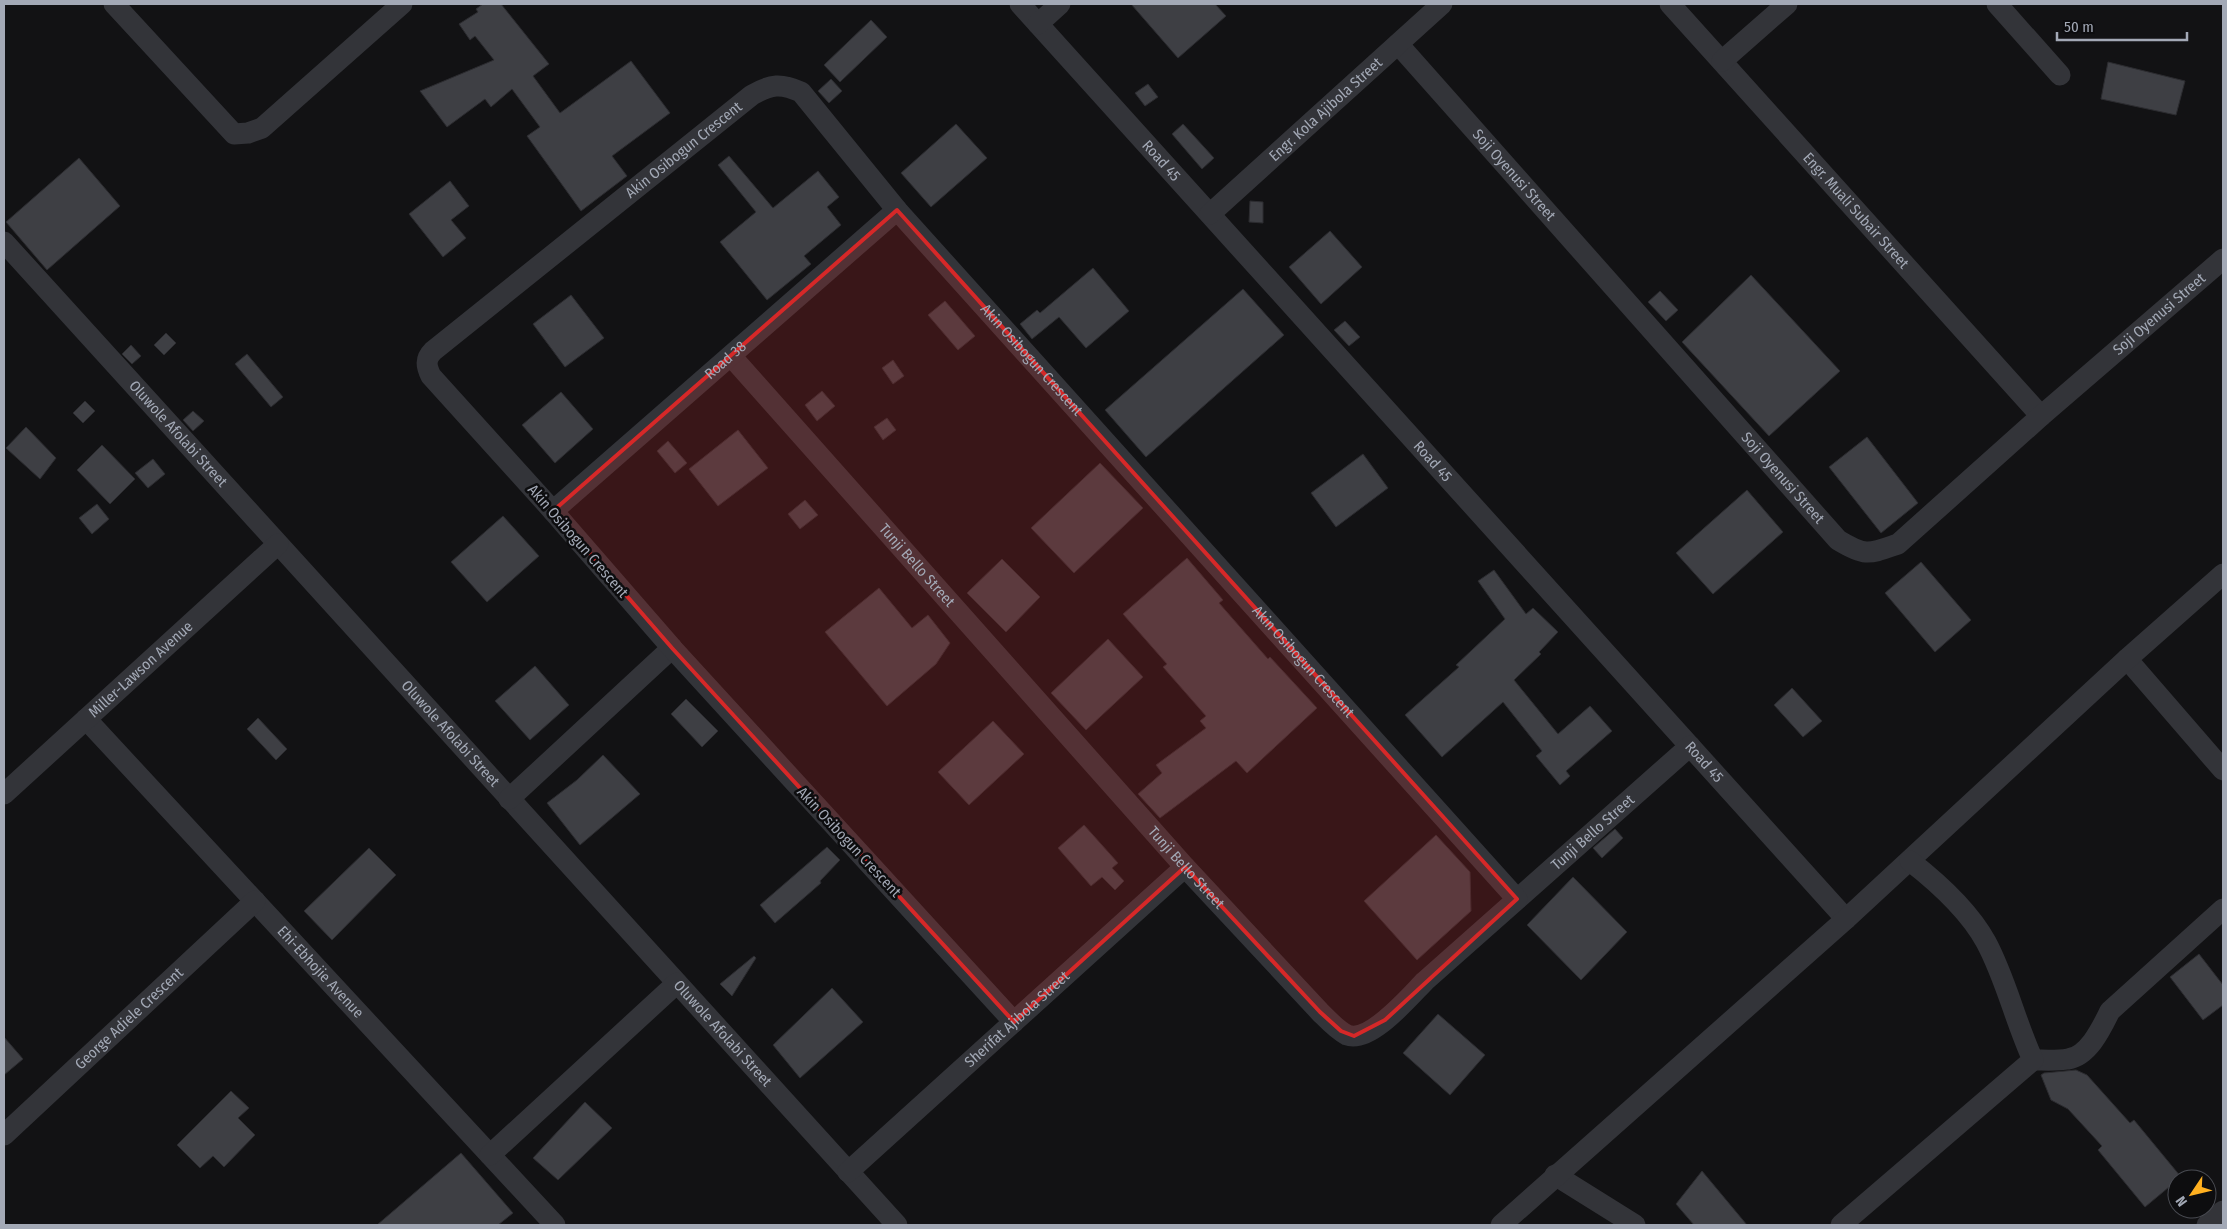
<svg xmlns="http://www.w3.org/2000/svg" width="2227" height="1229" font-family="'Fira Sans Condensed',sans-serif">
  <rect width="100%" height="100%" fill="#121214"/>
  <!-- building -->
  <g fill="#3e3f44" stroke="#2c2c30">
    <path d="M483,4h18l48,60 -16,12 27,37 71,-52 39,52 -58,43 15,20 -46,35 -54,-75 13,-9 -28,-38 -21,18 -6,-8 -38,28 -27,-36 74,-31 -19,-24 -5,4 -11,-16 19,-12 -2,-3z"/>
    <path d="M1131,4h84l11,12 -48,42z"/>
    <path d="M871,20l16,17 -47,45 -16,-17z"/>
    <path d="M2108,62l77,19 -9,34 -75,-16z"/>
    <path d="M831,79l11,12 -13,12 -11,-12z"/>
    <path d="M1148,84l10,13 -13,9 -10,-13z"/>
    <path d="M956,124l31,34 -56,49 -30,-34z"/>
    <path d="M1183,124l31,34 -12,11 -30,-35z"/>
    <path d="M729,156l44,52 45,-37 21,26 -12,10 14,18 -37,31 7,8 -44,36 -47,-58 36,-30 -38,-47z"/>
    <path d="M79,158l41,48 -73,64 -41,-48z"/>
    <path d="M450,181l19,25 -18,14 15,18 -23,19 -34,-43z"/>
    <path d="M1250,201l13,1v21l-14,-1z"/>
    <path d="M1330,231l32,36 -41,37 -32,-37z"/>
    <path d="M1093,268l36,43 -43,37 -27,-31 -27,22 -12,-15 17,-14 3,3z"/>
    <path d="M1751,275l89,96 -71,65 -87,-94z"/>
    <path d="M1243,289l41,46 -138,122 -41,-47z"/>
    <path d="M1660,291l18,19 -12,11 -18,-19z"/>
    <path d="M571,295l33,43 -39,29 -32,-43z"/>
    <path d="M945,301l30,35 -17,14 -30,-35z"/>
    <path d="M1345,321l15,16 -11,9 -15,-16z"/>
    <path d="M166,333l10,10 -12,12 -10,-10z"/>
    <path d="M131,345l10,11 -9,8 -10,-10z"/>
    <path d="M247,354l36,43 -12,10 -36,-43z"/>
    <path d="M893,360l11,16 -11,8 -11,-16z"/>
    <path d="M822,391l13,15 -18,15 -12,-16z"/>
    <path d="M561,392l32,37 -38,34 -33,-38z"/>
    <path d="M85,401l10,10 -12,12 -10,-10z"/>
    <path d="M193,411l11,10 -11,10 -10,-11z"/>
    <path d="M887,418l9,12 -13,10 -9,-13z"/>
    <path d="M26,427l30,31 -16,21 -34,-31z"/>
    <path d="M738,430l30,38 -50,38 -29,-37z"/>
    <path d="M1867,437l51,66 -37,30 -52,-66z"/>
    <path d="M668,441l19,22 -12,10 -18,-22z"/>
    <path d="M102,445l33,34 -25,25 -33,-34z"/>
    <path d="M1363,454l25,34 -52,39 -25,-34z"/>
    <path d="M153,459l12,15 -17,14 -13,-15z"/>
    <path d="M1100,463l43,45 -69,65 -43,-45z"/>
    <path d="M1747,490l36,42 -70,62 -37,-41z"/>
    <path d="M805,500l13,15 -18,14 -12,-15z"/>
    <path d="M97,504l12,15 -17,15 -13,-16z"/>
    <path d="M503,516l36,40 -52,46 -36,-40z"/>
    <path d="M1187,558l36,42 -4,3 49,56 2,-2 47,51 -70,65 -11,-12 -76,57 -22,-24 24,-21 -6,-8 50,-37 -6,-7 6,-5 -43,-49 4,-3 -44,-50z"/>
    <path d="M1002,559l38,38 -34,35 -39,-39z"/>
    <path d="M1921,562l50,58 -36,32 -50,-59z"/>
    <path d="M1494,570l32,44 7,-6 25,24 -19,20 2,2 -27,26 44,54 32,-28 22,25 -46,40 4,5 -10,9 -24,-29 6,-5 -39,-49 -61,55 -37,-42 54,-48 -3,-2 49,-46 -27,-38z"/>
    <path d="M879,588l33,40 16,-13 22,28 -14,21 -49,42 -62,-74z"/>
    <path d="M1108,639l35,38 -57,53 -35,-37z"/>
    <path d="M535,666l34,39 -39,35 -35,-39z"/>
    <path d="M1792,688l30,33 -19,16 -29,-32z"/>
    <path d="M686,699l32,32 -16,16 -31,-33z"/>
    <path d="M258,718l29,31 -11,11 -29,-31z"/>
    <path d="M993,721l31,33 -55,51 -31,-33z"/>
    <path d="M603,755l37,39 -60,51 -33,-42 30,-23z"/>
    <path d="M1084,825l34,38 -6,5 12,13 -9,9 -13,-13 -11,9 -33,-38z"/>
    <path d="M1615,829l8,9 -21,20 -9,-10z"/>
    <path d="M1436,835l34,37 1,39 -54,49 -53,-59z"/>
    <path d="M827,847l13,13 -20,21 1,2 -46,40 -15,-18z"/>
    <path d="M369,848l27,27 -64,65 -28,-29z"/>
    <path d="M1573,877l54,55 -46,48 -54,-55z"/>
    <path d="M2199,954l24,31v20l-20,15 -33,-43z"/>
    <path d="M754,956l2,2 -24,38 -12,-12z"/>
    <path d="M832,988l31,34 -63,56 -27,-33z"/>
    <path d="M1438,1014l47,41 -35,40 -47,-42z"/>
    <path d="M4,1037l19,22 -19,16z"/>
    <path d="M2076,1070l11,5 43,48 4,-3 47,57 -36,30 -47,-57 4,-4 -34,-37 -17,-9 -10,-25 3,-2z"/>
    <path d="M231,1091l18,17 -11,10 17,17 -31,32 -11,-11 -13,12 -23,-23z"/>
    <path d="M585,1102l27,26 -54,52 -25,-22z"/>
    <path d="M461,1153l52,60 -15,12h-121z"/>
    <path d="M1702,1171l45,54h-53l-18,-21z"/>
  </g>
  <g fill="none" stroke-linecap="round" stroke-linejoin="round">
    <!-- minor -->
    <g stroke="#333439" stroke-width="21">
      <path d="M114,4l120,130 14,-1 14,-5 140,-124"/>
      <path id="s1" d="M1020,4l826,915"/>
      <path id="s2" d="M1670,4l371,412"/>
      <path d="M1997,4l63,71"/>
      <path d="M1038,24l22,-20"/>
      <path id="s3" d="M1398,44l440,496c28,17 31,14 60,4l143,-128 182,-157"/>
      <path d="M1722,61l65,-57"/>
      <path id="s4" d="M1210,214l232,-210"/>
      <path id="s5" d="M4,242l893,983"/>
      <path id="s6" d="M731,356l454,511 135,145c8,8 17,18 27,23 23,9 63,-39 78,-54l265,-235"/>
      <path id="s7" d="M553,511l344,-301"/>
      <path d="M2127,659l96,111"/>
      <path id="s8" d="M86,719l469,506"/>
      <path id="s9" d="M4,794l274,-250"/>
      <path d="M509,799l163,-151"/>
      <path id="s10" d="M1014,1022l-342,-374 -119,-137 -122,-135c-5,-10 -6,-17 2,-25l319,-256c19,-11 29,-12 49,-3l96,118 620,689"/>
      <path d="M2033,1060c11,0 24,1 35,-1 21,-3 34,-32 42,-48l113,-102"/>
      <path id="s11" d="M4,1135l251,-234"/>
      <path d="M490,1155l187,-172"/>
      <path id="s12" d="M848,1172l337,-305"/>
      <path d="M1555,1175l80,50"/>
      <path d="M1501,1225l345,-306 281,-260 96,-85"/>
      <path d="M1841,1225l192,-165c-18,-39 -27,-81 -47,-118 -17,-31 -49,-60 -76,-81"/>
      <path d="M2207,1225l16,-14"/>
    </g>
  </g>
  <!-- marked area -->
  <path fill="#d62828" fill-opacity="0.2" stroke="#d62828" stroke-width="4" stroke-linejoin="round" d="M897,210l620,689 -132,121 -31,16 -13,-5 -21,-19 -135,-145 -171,155 -342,-374 -119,-137z"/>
  <g text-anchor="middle" stroke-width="5" stroke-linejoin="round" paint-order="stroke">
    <!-- street labels -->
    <g font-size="15" fill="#a3a9b6" stroke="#0d0d0f">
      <text dy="5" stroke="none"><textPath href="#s4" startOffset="156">Engr. Kola Ajibola Street</textPath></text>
      <text dy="5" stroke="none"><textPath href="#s10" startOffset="1219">Akin Osibogun Crescent</textPath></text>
      <text dy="5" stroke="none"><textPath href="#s1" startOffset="211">Road 45</textPath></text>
      <text dy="5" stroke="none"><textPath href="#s3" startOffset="175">Soji Oyenusi Street</textPath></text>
      <text dy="5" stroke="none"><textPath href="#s2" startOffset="278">Engr. Muali Subair Street</textPath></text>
      <text dy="5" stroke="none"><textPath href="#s3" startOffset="1075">Soji Oyenusi Street</textPath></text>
      <text dy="5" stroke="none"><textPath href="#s10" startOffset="1712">Akin Osibogun Crescent</textPath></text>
      <text dy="5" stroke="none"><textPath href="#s7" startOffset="229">Road 38</textPath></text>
      <text dy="5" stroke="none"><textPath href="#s5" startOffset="259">Oluwole Afolabi Street</textPath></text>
      <text dy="5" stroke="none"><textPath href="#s1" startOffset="616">Road 45</textPath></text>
      <text dy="5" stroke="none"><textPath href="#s3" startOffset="580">Soji Oyenusi Street</textPath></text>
      <text transform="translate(578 541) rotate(49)" y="5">Akin Osibogun Crescent</text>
      <text dy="5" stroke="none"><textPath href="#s6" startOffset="280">Tunji Bello Street</textPath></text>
      <text dy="5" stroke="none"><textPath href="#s10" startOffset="2118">Akin Osibogun Crescent</textPath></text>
      <text dy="5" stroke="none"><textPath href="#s9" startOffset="185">Miller-Lawson Avenue</textPath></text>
      <text dy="5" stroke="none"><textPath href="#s5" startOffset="664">Oluwole Afolabi Street</textPath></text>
      <text dy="5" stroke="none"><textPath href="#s1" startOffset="1021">Road 45</textPath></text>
      <text dy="5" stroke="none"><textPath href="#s6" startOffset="1240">Tunji Bello Street</textPath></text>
      <text transform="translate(849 842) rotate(47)" y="5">Akin Osibogun Crescent</text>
      <text dy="5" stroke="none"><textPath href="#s6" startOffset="685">Tunji Bello Street</textPath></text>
      <text dy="5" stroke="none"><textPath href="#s8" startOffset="345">Ehi-Ebhojie Avenue</textPath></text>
      <text dy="5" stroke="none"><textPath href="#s11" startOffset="171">George Adiele Crescent</textPath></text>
      <text dy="5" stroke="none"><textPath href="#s12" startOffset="228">Sherifat Ajibola Street</textPath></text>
      <text dy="5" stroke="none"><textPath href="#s5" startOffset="1069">Oluwole Afolabi Street</textPath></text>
    </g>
  </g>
  <!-- border -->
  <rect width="2227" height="1229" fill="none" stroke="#a3a9b6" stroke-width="10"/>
  <!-- north arrow -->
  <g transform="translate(2192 1194) rotate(235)"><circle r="24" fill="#0d0d0f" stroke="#494b52"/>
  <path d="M0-4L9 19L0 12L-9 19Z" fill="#ffb020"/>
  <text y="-8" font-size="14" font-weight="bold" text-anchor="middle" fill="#a3a9b6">N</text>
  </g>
  <!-- scale -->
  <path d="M2057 32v8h130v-8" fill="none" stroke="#a3a9b6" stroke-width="2.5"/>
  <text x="2064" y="32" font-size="15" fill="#a3a9b6" stroke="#0d0d0f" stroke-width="4" paint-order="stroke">50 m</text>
</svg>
